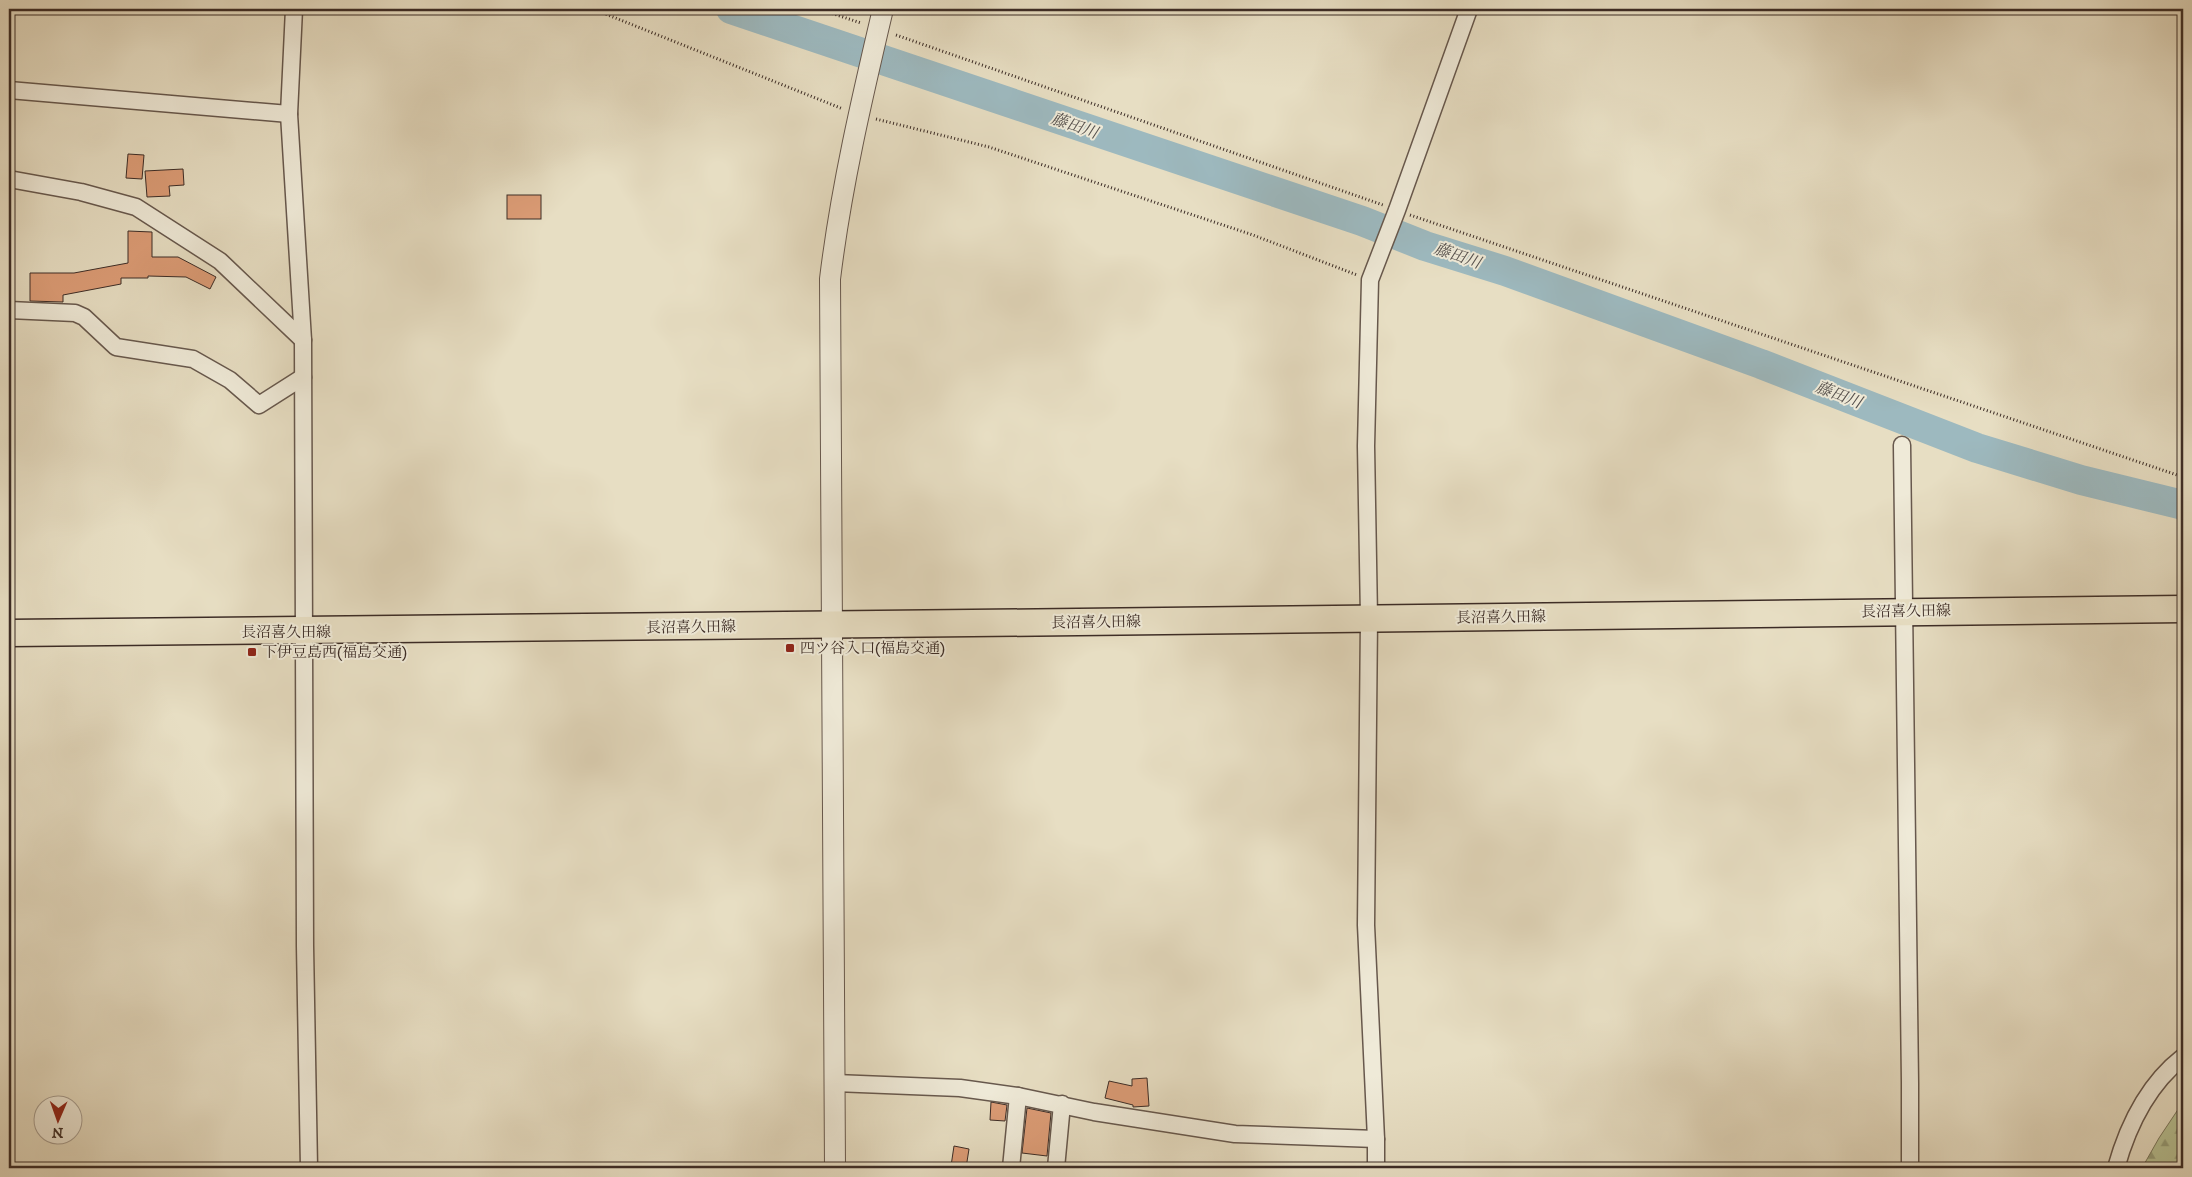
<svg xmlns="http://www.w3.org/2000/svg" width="2192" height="1177" font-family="'IM FELL DW Pica','Noto Serif JP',serif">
  <defs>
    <pattern id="forest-firs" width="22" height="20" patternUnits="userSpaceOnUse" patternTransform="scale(1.25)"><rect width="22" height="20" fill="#b7c193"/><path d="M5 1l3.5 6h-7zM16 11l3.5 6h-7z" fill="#969d78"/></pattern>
  </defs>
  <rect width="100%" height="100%" fill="#e7dec3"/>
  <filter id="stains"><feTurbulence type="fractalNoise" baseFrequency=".004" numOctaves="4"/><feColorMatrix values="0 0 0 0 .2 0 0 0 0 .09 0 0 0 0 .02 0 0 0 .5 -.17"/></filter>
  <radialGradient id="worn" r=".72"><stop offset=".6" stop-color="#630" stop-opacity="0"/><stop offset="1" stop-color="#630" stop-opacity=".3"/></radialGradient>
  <!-- forest -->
  <path fill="url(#forest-firs)" stroke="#7a765c" d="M2183,1102v66h-41l17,-30z"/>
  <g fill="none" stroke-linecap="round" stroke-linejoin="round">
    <!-- river -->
    <path stroke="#9db9bf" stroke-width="30" d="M731,9l631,212 63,25 80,25 256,93 216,84 104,32 102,25"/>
  </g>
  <!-- building -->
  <g fill="#dc9c76" stroke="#3c2c26">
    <path d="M128,154l16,1 -2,24 -16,-1z"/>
    <path d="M183,169l1,16 -15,1 1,10 -23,1 -2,-26z"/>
    <rect x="507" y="195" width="34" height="24"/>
    <path d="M128,231l24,1v25h26l38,20 -6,12 -24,-12 -38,-1v2h-27v6l-58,11v7l-33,-1v-28h44l54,-10z"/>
    <path d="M1147,1078l2,28 -16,1v-2l-28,-7 4,-17 23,5v-7z"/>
    <path d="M991,1102l16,3 -2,16 -15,-1z"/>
    <path d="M1027,1108l24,5 -4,43 -25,-3z"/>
    <path d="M954,1146l15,3 -3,19 -15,-2z"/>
  </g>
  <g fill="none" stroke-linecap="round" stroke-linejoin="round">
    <!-- minor casing -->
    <g stroke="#67584d" stroke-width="19">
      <g id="minor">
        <path d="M294,9l-5,105 14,226 2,606 4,222"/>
        <path d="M9,90l280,24"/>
        <path d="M9,179l72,13 55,15 84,54 83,79"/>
        <path d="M9,310l66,3 9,4 32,30 77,12 37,21 29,25 44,-28"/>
        <path d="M1902,445l8,638v85"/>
        <path d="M835,1083l125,5 58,8 76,16 141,22 141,5"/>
        <path d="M1011,1168l7,-72"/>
        <path d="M1056,1168l6,-64"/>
        <path d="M1376,1168v-29l-10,-214 3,-307 -3,-172 4,-166 27,-70 72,-201"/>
        <path d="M2116,1168c12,-43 31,-83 67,-111"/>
      </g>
    </g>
    <!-- tertiary casing -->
    <g stroke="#67584d" stroke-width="22">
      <path id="tertiary" d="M835,1168l-5,-889c11,-91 32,-181 53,-270"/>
    </g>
    <!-- primary casing -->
    <g stroke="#3c2c26" stroke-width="29">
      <path id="primary" d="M9,633c725,-3 1449,-19 2174,-24"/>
    </g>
    <!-- path -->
    <g stroke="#3c2c26" stroke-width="3" stroke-dasharray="1 2.5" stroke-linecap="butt">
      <path d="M593,9l250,100"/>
      <path d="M819,9l42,14"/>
      <path d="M896,35l487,170"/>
      <path d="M876,119l113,28 264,88 104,40"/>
      <path d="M1410,215l773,262"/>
    </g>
    <!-- minor -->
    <use href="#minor" stroke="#efead8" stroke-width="16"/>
    <!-- tertiary -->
    <use href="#tertiary" stroke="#efead8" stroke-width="20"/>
    <!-- primary -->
    <use href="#primary" stroke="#e7dec3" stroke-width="26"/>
  </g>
  <!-- markers -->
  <g fill="#8f2418" stroke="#efead8" stroke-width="2">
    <rect x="785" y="643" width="10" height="10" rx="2.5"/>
    <rect x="247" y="647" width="10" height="10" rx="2.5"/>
  </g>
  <g text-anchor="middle" stroke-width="4" stroke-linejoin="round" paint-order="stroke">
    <!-- street labels -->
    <g font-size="15" fill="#3c2c26" stroke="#efead8">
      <text transform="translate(1906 611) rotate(-1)" y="5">長沼喜久田線</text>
      <text transform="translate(1501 617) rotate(-1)" y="5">長沼喜久田線</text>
      <text transform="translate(1096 622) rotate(-1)" y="5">長沼喜久田線</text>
      <text transform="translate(691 627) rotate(-1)" y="5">長沼喜久田線</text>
      <text x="286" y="637">長沼喜久田線</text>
    </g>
    <!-- poi labels -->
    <g font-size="15" fill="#3c2c26" stroke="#efead8" text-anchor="start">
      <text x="800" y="653">四ツ谷入口(福島交通)</text>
      <text x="262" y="657">下伊豆島西(福島交通)</text>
    </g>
    <!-- water labels -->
    <g font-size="16" font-style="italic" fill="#544f4c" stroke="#efead8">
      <text transform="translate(1075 125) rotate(19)" y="6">藤田川</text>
      <text transform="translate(1458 255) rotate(19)" y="6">藤田川</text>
      <text transform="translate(1839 394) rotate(21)" y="6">藤田川</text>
    </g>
  </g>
  <!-- margin -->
  <rect width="2192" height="1177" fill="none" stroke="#e7dec3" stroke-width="30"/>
  <rect x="10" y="10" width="2172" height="1157" fill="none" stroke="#3c2c26" stroke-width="2.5"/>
  <rect x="15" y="15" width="2162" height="1147" fill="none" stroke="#3c2c26"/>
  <!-- north arrow -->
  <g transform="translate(58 1120) rotate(182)"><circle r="24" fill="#efead8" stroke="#a79e91"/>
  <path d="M0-4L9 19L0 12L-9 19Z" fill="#8f2418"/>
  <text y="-8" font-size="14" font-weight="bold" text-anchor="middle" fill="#3c2c26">N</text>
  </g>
  <rect width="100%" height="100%" filter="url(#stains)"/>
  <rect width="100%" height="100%" fill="url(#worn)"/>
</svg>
